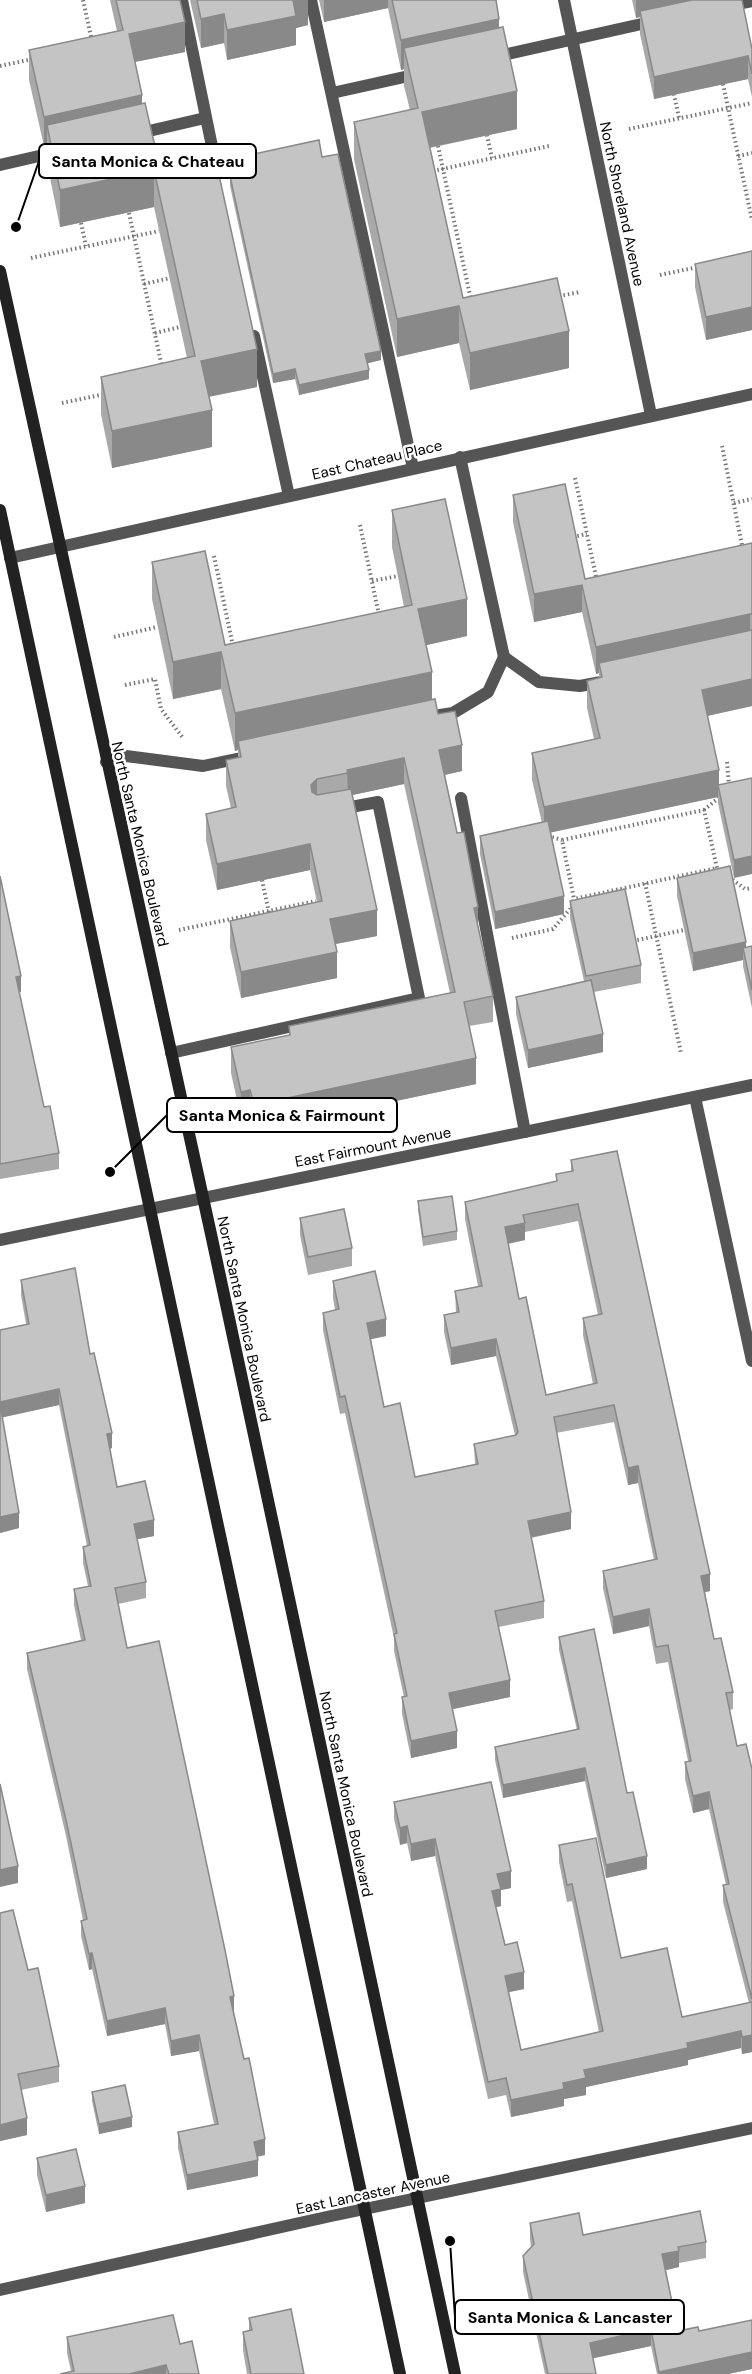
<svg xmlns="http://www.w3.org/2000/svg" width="752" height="2374" font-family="'DM Sans',sans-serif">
  <rect width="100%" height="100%" fill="#fff"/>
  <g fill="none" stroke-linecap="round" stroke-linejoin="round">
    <!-- path -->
    <g stroke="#777" stroke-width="4" stroke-dasharray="1.5 3" stroke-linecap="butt">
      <path d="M83,0l9,41"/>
      <path d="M0,66l33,-7"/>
      <path d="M723,84l29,136"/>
      <path d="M674,94l5,24"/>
      <path d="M629,129l123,-26"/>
      <path d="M487,135l5,23"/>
      <path d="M438,146l33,154"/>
      <path d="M738,156l14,-3"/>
      <path d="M433,171l116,-25"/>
      <path d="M129,213l33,154"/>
      <path d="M81,223l5,23"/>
      <path d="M31,258l128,-27"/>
      <path d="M660,275l38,-8"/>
      <path d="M144,284l26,-6"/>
      <path d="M559,296l22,-4"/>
      <path d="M155,333l25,-6"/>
      <path d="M62,403l43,-9"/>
      <path d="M722,446l21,104"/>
      <path d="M575,478l22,103"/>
      <path d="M734,503l18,-4"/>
      <path d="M360,525l19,90"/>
      <path d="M573,537l14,-3"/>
      <path d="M214,556l19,90"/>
      <path d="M372,581l26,-5"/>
      <path d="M114,637l43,-10"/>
      <path d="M125,685l30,-6 6,30 22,29"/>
      <path d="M727,762l2,23"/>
      <path d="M704,810l18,-15"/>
      <path d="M548,836l14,4"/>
      <path d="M729,877l16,12 7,-1"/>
      <path d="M262,880l7,33"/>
      <path d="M645,883l36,170"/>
      <path d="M179,930l137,-29"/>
      <path d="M512,938l41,-9 17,-20 4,-10 -12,-59 142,-30 13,58 -143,31"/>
      <path d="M633,941l51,-11"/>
    </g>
    <!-- lane -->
    <g stroke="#555" stroke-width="12">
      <path d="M182,0l34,166"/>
      <path d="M311,0l102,468"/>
      <path d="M728,6l24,-5"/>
      <path d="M494,57l161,-36"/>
      <path d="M332,93l86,-19"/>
      <path d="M136,134l69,-16"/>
      <path d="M0,165l61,-14"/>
      <path d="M254,336l35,160"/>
      <path d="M460,457l44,200"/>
      <path d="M440,715l13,-2 35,-21 16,-35 35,25 41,4 21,-4"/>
      <path d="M106,762l20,-6 77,10 38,-8"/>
      <path d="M461,798l64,334"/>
      <path d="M171,1053l248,-55 -41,-196 -38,7"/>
    </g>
    <!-- street -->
    <g stroke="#555" stroke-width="12">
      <path d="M564,0l87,415"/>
      <path d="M10,558l742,-164"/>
      <path d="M695,1097l57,264"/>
      <path d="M0,1240l752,-155"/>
      <path d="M0,2290l331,-74 421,-88"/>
    </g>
    <!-- secondary -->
    <g stroke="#222" stroke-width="12">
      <path d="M0,271l211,963 244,1140"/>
      <path d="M0,510l400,1864"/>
    </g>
  </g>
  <!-- wall -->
  <g fill="#a9a9a9" fill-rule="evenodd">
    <path d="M110,0h70l5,52 -50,10 7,42 17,60 98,223 -48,10 3,50 -100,21 -11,-54v-37l86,-19 -33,-151 -94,20 -13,-64v-17h-3l-15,-66v-30l88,-19z"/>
    <path d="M190,0h118v25l-12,3v17l-69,15 -3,-17 -23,5z"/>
    <path d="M319,0h177l3,27 18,102 -87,19 33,150 106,70 -99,22 -11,-47 -62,14 -43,-198v-37l56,-12 -6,-24v-17l-3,1 -13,-62 -64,14z"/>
    <path d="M632,0h110l10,49v48l-4,-18 -94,20 -14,-65v-17l-4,1z"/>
    <path d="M249,155l73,2 59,203 -14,3 2,16 -70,16 -4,-16 -22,4 -43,-197v-10l21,-4 -2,-8z"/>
    <path d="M752,251v79l-46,10 -11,-53v-23z"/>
    <path d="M513,495l72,84 167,-36v163l-45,10 12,69 33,-7 -18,100 -16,-75v-6l-167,35 13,82 -69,15 -15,-75v-18l62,-13 -10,-43v-27l62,-14 -7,-31v-27l12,-3v-5l-3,1 -14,-62 -48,10 -21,-100z"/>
    <path d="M392,510l75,126 -41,9 6,55 30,71 -17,4 48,221v26l-24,4 7,58 -217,46 -1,-5 -5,1 -3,-10 -9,2 -10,-45v-26l58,-12v-9l161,-33 -46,-209 -52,11 25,141 -41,8 1,34 -96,20 -11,-51v-26l87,-19 -7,-32 -93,20 -11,-50v-26l25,-6 -5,-22v-26l12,-2v-8l-3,1 -14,-62 -48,10 -21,-100v-37l73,83 179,-38 -12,-60z"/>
    <path d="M0,876l21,116h-2l25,115 15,46v16l-59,10z"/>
    <path d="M677,878l69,69 6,-1v62l-9,-42v-6l-50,11 -16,-75z"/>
    <path d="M570,901l71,64v18l-47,9 9,60 -75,16 -12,-54v-17l68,-16 -14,-63z"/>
    <path d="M571,1160l139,431 -5,1 9,47 19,53v17l-3,1 7,36 15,23v283l-10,2 -1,-6 -53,12v5l-102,22v8l-22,4v7l-53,11 -5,-22 -18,4 -53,-243 -24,5 -4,-18 -7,2 -6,-26v-17l117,86 -10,2v16l-5,1 9,38 19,44 -15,3 12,58 78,-18 -27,-131 -5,1 -8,-40v-17l62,113 61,59 67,-14 -26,-101v-17h3l-17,-76 -16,4 -8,-34v-17l3,-1 -20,-99 -12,2 -7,-38 -36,8 -10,-46v-17l51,-11 -16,-77 -10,2 -14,-63 -58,11 15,96 -40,9 13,63v17l-46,9 12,70 -58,12 5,39 -46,10 -9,-44v-17h2l-10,-46v-13l-49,-225 -5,1 -17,-84v-17l12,-3 -2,-12v-17l53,55 -15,3 13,68 31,70 60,-13 -1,-20 41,-9 -19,-79 -45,9 -7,-33v-17l12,-2 -1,-22 23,-5 -13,-67v-17l91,-21v-7l15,-3zM578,1221l20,94 -15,3v17l10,49 -47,11 -27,-96 -11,-55 17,-4v-8z"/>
    <path d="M418,1201l39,30v9l-34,6 -5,-36z"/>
    <path d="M300,1218l52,30v18l-44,9 -8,-40z"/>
    <path d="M21,1280l69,74 22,94 -2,1 7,38 37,49 -17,3 9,43v16l-28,6 9,44 107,364 31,143 -8,2 1,19 -71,14 -9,-42v-16l36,-8 -15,-73 -28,5 -6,-32 -58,12 -15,-67 -3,1 -8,-34v-15l2,-1 -17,-84 -39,-167v-16l54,-13 -7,-35v-16l14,-3 -5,-23v-16l4,-1 -28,-141 -57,12 17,111 -19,5v-203l26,-6 -5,-29z"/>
    <path d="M559,1637l68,156 20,76 -41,9 -21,-97 -82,17 -8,-38v-13l82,-17 -18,-80z"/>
    <path d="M28,1970l31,96v16l-38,8 6,45 -27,6z"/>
    <path d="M92,2092l40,35 -33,7 -7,-33z"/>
    <path d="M37,2158l48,45 -39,9 -9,-37z"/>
    <path d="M530,2223l53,12 123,7v16l-27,5v4l-13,3 12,61h21l53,38 -24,5h-71l-6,-28 -58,12 3,16h-51l-22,-102v-16l8,-9 -1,-8z"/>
    <path d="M249,2318l55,56h-57l-4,-24v-18l6,-2z"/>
    <path d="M67,2337l113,7 19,30h-139l11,-3 -4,-18z"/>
  </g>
  <!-- shaded-wall -->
  <g fill="#898989">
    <path d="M293,0h15v25l-12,3v17l-69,15v-30z"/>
    <path d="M324,0h64v8l-64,14z"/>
    <path d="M636,0h82l-78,11v6l-4,1z"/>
    <path d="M224,14v29l-23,5v-29z"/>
    <path d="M499,19v29h-95v21l-3,1v-30z"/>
    <path d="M185,22v30l-56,11v-29z"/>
    <path d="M748,56v23l-94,20v-22z"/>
    <path d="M517,91v38l-95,20v-37z"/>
    <path d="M142,95v29l-95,1v21h-3v-29z"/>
    <path d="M154,170v37l-94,20v-37z"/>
    <path d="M459,306v37l-62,14v-38z"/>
    <path d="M752,307v23l-46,10v-23z"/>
    <path d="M569,331v37l-99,22v-37z"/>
    <path d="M257,349v38l-56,11v-37z"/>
    <path d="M381,351v9l-16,4v-10z"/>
    <path d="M295,369v10l-22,4v-9z"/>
    <path d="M369,370v9l-70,16v-10z"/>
    <path d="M212,410v37l-100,21v-37z"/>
    <path d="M582,585v27l-48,10v-28z"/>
    <path d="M467,599v37l-49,11v-38z"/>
    <path d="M750,614v27l-151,22v10l-3,1v-27z"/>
    <path d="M221,652v37l-48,10v-37z"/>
    <path d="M432,672v37l-194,32v9l-3,1v-38z"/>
    <path d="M752,679v27l-50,11v-27z"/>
    <path d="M462,745v26l-23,5v-26z"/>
    <path d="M404,758v26l-56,12 -1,-26z"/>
    <path d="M719,770v21l-1,-6v12l-174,37v-27z"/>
    <path d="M317,779v26l-6,6v-26z"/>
    <path d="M310,844v26l-93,20v-26z"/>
    <path d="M752,856v18l-18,4v-18z"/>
    <path d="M564,896v18l-69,15v-17z"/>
    <path d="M478,907v26l-4,-25z"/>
    <path d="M377,910v26l-47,9v-26z"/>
    <path d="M746,942v17l-3,-11v12l-50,11v-18z"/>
    <path d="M337,952v26l-96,20v-26z"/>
    <path d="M21,976v16l-5,1v-16z"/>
    <path d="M603,1034v18l-75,16v-18z"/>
    <path d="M476,1058v26l-217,46v-26z"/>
    <path d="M250,1090v26l-9,2v-26z"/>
    <path d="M525,1223v17l-20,4v-17z"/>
    <path d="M386,1319v17l-19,4v-17z"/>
    <path d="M496,1339v17l-45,9v-17z"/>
    <path d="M59,1389v16l-59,13v-16z"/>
    <path d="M112,1433v15l-5,1v-15z"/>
    <path d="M638,1466v17l-10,2v-17z"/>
    <path d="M571,1512v17l-43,9v-17z"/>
    <path d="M19,1513v15l-19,5v-16z"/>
    <path d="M154,1520v16l-20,4v-16z"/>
    <path d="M710,1574v17l-9,2v-17z"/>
    <path d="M649,1609v17l-36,8v-17z"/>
    <path d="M510,1680v17l-61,13v-17z"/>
    <path d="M457,1731v17l-46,10v-17z"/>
    <path d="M585,1768v13l-82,17v-13z"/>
    <path d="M709,1792v17l-16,4v-17z"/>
    <path d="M407,1826v17l-7,2v-17z"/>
    <path d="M435,1839v17l-24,5v-17z"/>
    <path d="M647,1856v13l-41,9v-13z"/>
    <path d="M18,1866v17l-18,4v-17z"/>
    <path d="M511,1871v17l-10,2v16l-9,2v-17l5,-17z"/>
    <path d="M92,1953v16l-3,1v-16z"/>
    <path d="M524,1972v17l-19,4v-17z"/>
    <path d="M234,1996v16l-4,-15z"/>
    <path d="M165,2008v16l-58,12v-15z"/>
    <path d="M741,2031v17l-53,12v5l-102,22v8l-22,4v7l-53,11v-17l73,-30 103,-27z"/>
    <path d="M199,2035v16l-28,5v-15z"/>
    <path d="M752,2035v17l-10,2v-17z"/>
    <path d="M132,2117v10l-33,7v-10z"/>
    <path d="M27,2118v17l-27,6v-16z"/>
    <path d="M265,2139v16l-11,2v-15z"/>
    <path d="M258,2160v16l-71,14v-15z"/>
    <path d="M85,2186v17l-39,9v-17z"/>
    <path d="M679,2251v16l-17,4v-17z"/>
    <path d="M651,2329v17l-61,13v-16z"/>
    <path d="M752,2352v17l-24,5h-69v-2z"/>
    <path d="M166,2365v9h-37z"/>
  </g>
  <!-- building -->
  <g fill="#c4c4c4" stroke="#898989" stroke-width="1.5" fill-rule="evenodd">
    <path d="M116,0h64l5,22 -56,12 13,61 -98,22 -15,-67 94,-20z"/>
    <path d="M197,0h96l3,16 -69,14 -3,-16 -23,5z"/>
    <path d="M392,0h104l3,19 -98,21z"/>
    <path d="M692,0h50l10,49v25l-4,-18 -94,21 -14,-66z"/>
    <path d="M503,27l14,64 -95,21 41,186 94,-20 12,53 -99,22 -11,-47 -62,13 -43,-197 64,-14 -14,-60z"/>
    <path d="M145,103l14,61 55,-12 43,197 -56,12 11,49 -100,21 -11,-54 94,-21 -41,-186 -94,20 -13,-65z"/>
    <path d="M319,140l3,17 16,-3 43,197 -16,3 4,16 -70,15 -4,-16 -22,5 -43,-198 23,-5 -4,-16z"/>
    <path d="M752,251v56l-46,10 -11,-53z"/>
    <path d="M565,484l20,95 167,-36v71h-2l-154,33 -14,-62 -48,9 -21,-99z"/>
    <path d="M445,499l22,100 -49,10 14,63 -197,41 -14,-61 -48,10 -21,-100 53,-11 20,94 187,-40 -20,-95z"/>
    <path d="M752,630v49l-50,11 17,80 -175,37 -12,-54 68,-15 -13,-57 15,-4 -3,-14z"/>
    <path d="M435,699l3,15 17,-3 7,34 -23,5 18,83 7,-1 14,75 -4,1 19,88 -29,6 12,56 -217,46 -1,-5 -5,1 -3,-10 -9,2 -10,-45 59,-12 -1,-9 166,-34 -51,-234 -57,12 1,3 -31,6 -6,6 1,7 5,3 34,-6 26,121 -47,9 7,33 -96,20 -11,-51 92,-20 -12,-57 -93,20 -11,-50 30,-7 -10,-47 15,-3 -3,-16z"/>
    <path d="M752,778v78l-18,4 -16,-75z"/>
    <path d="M548,821l16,75 -69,16 -15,-76z"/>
    <path d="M730,866l16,76 -53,11 -16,-75z"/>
    <path d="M0,876l21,100 -5,1 28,130 6,-1 9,47 -59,11z"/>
    <path d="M625,889l16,76 -55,11 -16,-75z"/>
    <path d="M752,946v44l-9,-42z"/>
    <path d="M591,980l12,54 -75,16 -12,-53z"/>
    <path d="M617,1151l93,423 -9,2 13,63 7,-1 12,54 -7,1 11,53 9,-2 6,25v230l-29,-114 6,-1 -20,-92 -16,4 -8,-34 6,-1 -23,-116 -12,2 -7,-38 -36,8 -10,-46 54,-12 -19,-93 -10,2 -14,-63 -60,12 17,95 -43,9 16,80 -49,10 15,69 -61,13 8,38 -46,10 -9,-44 5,-1 -13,-62 3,-1 -52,-237 -5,1 -17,-84 16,-4 -6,-28 42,-10 11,48 -19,4 17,84 16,-4 15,74 63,-13 -4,-20 42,-9 2,-3 -22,-93 -45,9 -7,-33 15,-3 -4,-21 27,-5 -17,-84 92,-21 -1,-7 17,-3 -2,-11zM578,1204l24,110 -19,4 14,65 -51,12 -20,-98 -7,2 -14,-72 20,-4 -2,-8z"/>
    <path d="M452,1196l5,35 -34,6 -5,-36z"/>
    <path d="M344,1209l8,39 -44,9 -8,-39z"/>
    <path d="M75,1268l15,86 4,-1 18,80 -5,1 10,53 28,-6 9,39 -20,4 12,58 -31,6 12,60 32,-7 66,309 9,46 -4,1 14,62 5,-1 16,81 -11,3 4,18 -71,15 -9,-43 40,-8 -19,-89 -28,6 -6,-33 -58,13 -15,-68 -3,1 -8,-33 6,-2 -21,-99 -39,-167 58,-13 -11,-51 17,-3 -8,-39 7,-2 -31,-156 -59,13v-72l29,-6 -8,-44z"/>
    <path d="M0,1404l19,109 -19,4z"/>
    <path d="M594,1629l33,164 6,-1 14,64 -41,9 -21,-97 -82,17 -8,-38 84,-18 -20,-92z"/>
    <path d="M491,1782l20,89 -14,3 4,15 -9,2 13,54 12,-3 7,30 -19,4 16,74 82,-19 -31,-147 -5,1 -8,-40 37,-7 25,120 46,-10 15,69 70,-15v33l-10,2 -1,-6 -54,12 1,5 -104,22 2,8 -23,5 1,6 -53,11 -5,-22 -18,4 -53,-243 -24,5 -4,-18 -7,2 -6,-26z"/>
    <path d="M0,1784l18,82 -18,4z"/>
    <path d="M13,1910l15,60 10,-2 21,98 -41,8 9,44 -27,7v-212z"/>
    <path d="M125,2085l7,32 -33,7 -7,-32z"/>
    <path d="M76,2149l9,37 -39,9 -9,-37z"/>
    <path d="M700,2211l6,31 -28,5 1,4 -17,3 16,77 20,-4 1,4 53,-11v32l-93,20 -8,-43 -61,14 6,31h-48l-25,-118 11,-12 -4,-21 49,-10 4,22z"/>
    <path d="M291,2309l13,65h-53l-8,-42 9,-2 -3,-12z"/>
    <path d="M173,2315l7,29 12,-3 7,33h-30l-3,-9 -37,9h-69l14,-3 -7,-34z"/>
  </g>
  <g text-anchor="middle" stroke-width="5" stroke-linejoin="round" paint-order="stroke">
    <!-- street labels -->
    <g font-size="15" fill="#000" stroke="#fff">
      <text transform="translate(622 204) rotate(78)" y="5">North Shoreland Avenue</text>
      <text transform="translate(377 460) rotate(-13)" y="5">East Chateau Place</text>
      <text transform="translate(140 844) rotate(77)" y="5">North Santa Monica Boulevard</text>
      <text transform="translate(373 1147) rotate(-11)" y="5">East Fairmount Avenue</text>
      <text transform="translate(244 1319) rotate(78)" y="5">North Santa Monica Boulevard</text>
      <text transform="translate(346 1794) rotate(78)" y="5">North Santa Monica Boulevard</text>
      <text transform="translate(373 2193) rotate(-12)" y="5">East Lancaster Avenue</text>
    </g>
  </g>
  <!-- callouts -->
  <path fill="none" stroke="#000" stroke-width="2" d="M16 227L39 161M110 1172L167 1115M450 2241L455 2317"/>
  <g fill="#000" stroke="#fff" stroke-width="2">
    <circle cx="16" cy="227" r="6"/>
    <circle cx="110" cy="1172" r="6"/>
    <circle cx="450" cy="2241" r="6"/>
  </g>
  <g fill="#fff" stroke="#000" stroke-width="2">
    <rect x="39" y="144" width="217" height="34" rx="6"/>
    <rect x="167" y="1098" width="230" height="34" rx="6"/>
    <rect x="455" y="2300" width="229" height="34" rx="6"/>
  </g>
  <g font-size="16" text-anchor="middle" font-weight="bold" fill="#000">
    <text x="148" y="167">Santa Monica &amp; Chateau</text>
    <text x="282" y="1121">Santa Monica &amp; Fairmount</text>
    <text x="570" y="2323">Santa Monica &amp; Lancaster</text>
  </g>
</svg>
